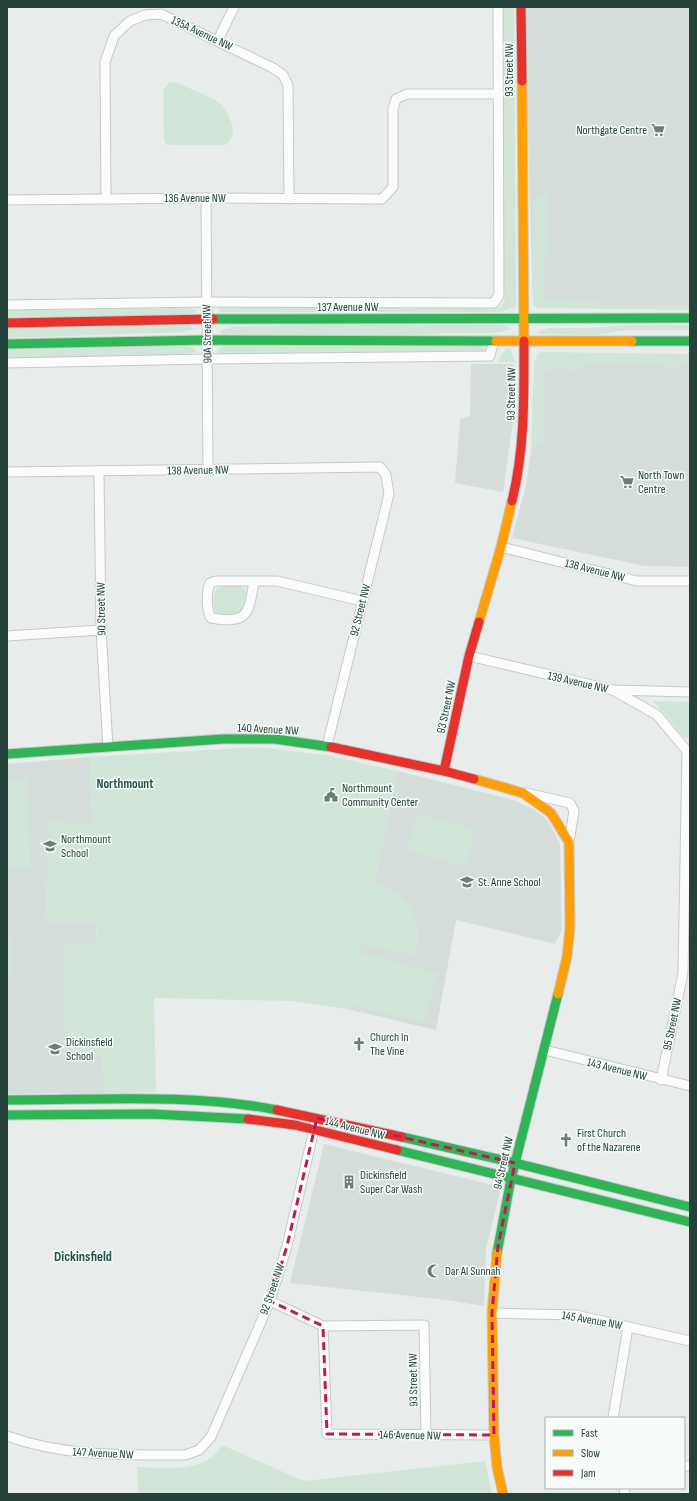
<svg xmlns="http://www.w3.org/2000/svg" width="697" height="1501" font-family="'Sofia Sans Condensed',sans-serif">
  <rect width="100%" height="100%" fill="#e8edeb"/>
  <!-- built -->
  <g fill="#d6dedb">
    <path d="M525,7h165v300l-153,1 -4,-4 -9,-295z"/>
    <path d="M690,354v213l-45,-1 -133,-28 14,-53 8,-52v-68z"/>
    <path d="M471,364h43l-1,58 -10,70 -48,-9 5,-64 10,-3z"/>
    <path d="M90,757l6,171 9,165 -98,1v-330z"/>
    <path d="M398,771l115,29 20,9 15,11 12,24 2,86 -7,14 -99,-24 -20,110 -89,-21z"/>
    <path d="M324,1144l173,42 3,7 -14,55 -2,58 -38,-6 -156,-17z"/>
  </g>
  <!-- green -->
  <g fill="#d1e6d8">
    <path d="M501,7h13l2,297 -3,5 -3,-1 -10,4h-281v-3l13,-3h242l17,4 10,-3 4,-9 -3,-61z"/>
    <path d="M170,82h5l41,18c12,10 26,34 9,45h-55l-4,-1 -2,-5 -1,-49z"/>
    <path d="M547,192v56l3,4 -7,7v37l4,4 50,1v4h93v5l-153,-2 -4,-4v-96l2,-8z"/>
    <path d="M182,306l14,4 -1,2 -4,2 -184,4v-8z"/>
    <path d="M317,324l183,1 10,2 -1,3c-17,5 -36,2 -54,3 -78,5 -156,2 -233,1l-2,-3 11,-4z"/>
    <path d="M190,325l3,4 -10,3 -176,6v-10z"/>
    <path d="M631,325h59v5h-64l-29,5 -57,-1 -3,-2 11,-4h40z"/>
    <path d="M226,345l256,1 4,3v3l-257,3 -11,-1 -1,-4z"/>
    <path d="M185,346l10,3 1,3 -11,3 -178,4v-10z"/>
    <path d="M506,348h4l5,14h-18z"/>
    <path d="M541,352l149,2v8h-9l-7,8h-7v-5h-87v5l-33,-1 -5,7 2,5v59l-2,5 -8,1 -3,-2 3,-82 3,-7z"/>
    <path d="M241,586l4,3 2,6 -6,17c-6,2 -20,5 -25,0 -4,-5 -3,-21 2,-24 6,-3 16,-2 23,-2z"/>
    <path d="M653,701l37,1v33l-4,4z"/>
    <path d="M257,747l68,8 73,16 -24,113c36,11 50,34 42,72l-55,-12 -2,9 78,20 -13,50 -76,-19 -1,5 -56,-8 -137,-3 2,94 -51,1 -2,-37 -40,-1 2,-112h32l-1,-21h-51l4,-102 43,6 -2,-69z"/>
    <path d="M28,779l2,90h-23v-89z"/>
    <path d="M417,814l58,15 -9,37 -59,-15z"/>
    <path d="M7,932c7,14 7,29 4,44l-4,-1z"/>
    <path d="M222,1445l82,36 181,-20 7,33h-354l-1,-27c29,0 68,8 85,-22z"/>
  </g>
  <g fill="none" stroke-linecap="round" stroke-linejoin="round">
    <!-- street casing -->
    <g stroke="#c5cac8" stroke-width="11">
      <g id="street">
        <path d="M218,40l16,-33"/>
        <path d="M206,198l2,272"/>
        <path d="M106,199l-1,-137 9,-26 16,-15 15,-6 16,-1 112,54 10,7 5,10 1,114"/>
        <path d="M7,200l199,-2 176,1 11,-12v-78l3,-10 11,-5h92"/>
        <path d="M7,305l199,-3 288,1 5,-8 -1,-288"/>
        <path d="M7,363l200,-4 283,-3 4,-16"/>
        <path d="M99,471l2,159 7,117"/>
        <path d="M7,472l373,-5 6,8 3,19 -62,252"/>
        <path d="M501,547l136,34h53"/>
        <path d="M254,581c-5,31 -5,44 -43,37 -5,-10 -5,-25 -1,-35l6,-2h61l85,20"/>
        <path d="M7,636l94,-6"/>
        <path d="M469,656l144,34 77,2"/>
        <path d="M613,690l44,25 30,36 -4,222 -22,107"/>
        <path d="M526,793l44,10 4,8 -5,31"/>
        <path d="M545,1050l145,36"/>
        <path d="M270,1301l53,25 101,-1 2,110"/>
        <path d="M492,1313l84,2 114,26"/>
        <path d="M323,1326l4,108 167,1"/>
        <path d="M613,1418l15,-91"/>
        <path d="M7,1436c58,21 118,19 178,19l14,-5 12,-13 59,-136 17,-55 28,-121"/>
        <path d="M684,1466h6"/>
        <path d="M624,1488l1,6"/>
      </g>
    </g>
    <!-- fast casing -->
    <g stroke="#c3cbc8" stroke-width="11">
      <g id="fast">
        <path d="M213,319l477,-1"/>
        <path d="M632,341h58"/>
        <path d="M7,344l200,-4 289,1"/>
        <path d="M7,754l216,-15h52l56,8"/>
        <path d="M7,1100c87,0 184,-7 270,10"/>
        <path d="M7,1115l145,-1 96,5"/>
        <path d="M402,1137l113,26 175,44"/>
        <path d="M397,1150l293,72"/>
        <path d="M497,1253l14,-74 47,-185"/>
      </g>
    </g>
    <!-- slow casing -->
    <g stroke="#c3cbc8" stroke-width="11">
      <g id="slow">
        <path d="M522,81l2,260"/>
        <path d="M496,341h136"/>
        <path d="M479,622l22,-75 11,-46"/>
        <path d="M474,779l49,14 28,20 18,29 1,85 -3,30 -9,37"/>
        <path d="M497,1253l-5,60 2,122 3,32 6,27"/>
      </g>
    </g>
    <!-- jam casing -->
    <g stroke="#c3cbc8" stroke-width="11">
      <g id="jam">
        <path d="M521,7l1,74"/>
        <path d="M7,323l206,-4"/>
        <path d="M512,501c13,-52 12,-106 12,-160"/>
        <path d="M331,747l113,24 30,8"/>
        <path d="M444,771l25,-115 10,-34"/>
        <path d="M277,1110l125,27"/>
        <path d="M248,1119l47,6 102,25"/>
      </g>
    </g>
    <!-- street -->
    <use href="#street" stroke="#fcfcfc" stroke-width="9"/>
    <!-- fast -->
    <use href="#fast" stroke="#30b455" stroke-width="9"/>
    <!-- slow -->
    <use href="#slow" stroke="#ff9f0a" stroke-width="9"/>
    <!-- jam -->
    <use href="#jam" stroke="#e5322d" stroke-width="9"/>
  </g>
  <!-- marked area -->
  <path fill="none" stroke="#c2185b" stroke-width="3" stroke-dasharray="8 5" stroke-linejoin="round" d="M317,1118l198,45 -17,83 -6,67 2,122 -167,-1 -4,-108 -53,-25 17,-55z"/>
  <!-- icons -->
  <defs>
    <g id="supermarket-bare" transform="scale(1.08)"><path d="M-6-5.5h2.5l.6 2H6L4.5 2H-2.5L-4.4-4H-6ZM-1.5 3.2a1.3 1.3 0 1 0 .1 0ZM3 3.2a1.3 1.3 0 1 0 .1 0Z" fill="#697e78" stroke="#f7fbf9" stroke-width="2.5" paint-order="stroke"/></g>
    <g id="civic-bare" transform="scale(1.08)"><path d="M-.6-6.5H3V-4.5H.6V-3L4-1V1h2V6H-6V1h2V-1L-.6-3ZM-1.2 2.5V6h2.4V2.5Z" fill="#697e78" stroke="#f7fbf9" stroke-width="2.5" paint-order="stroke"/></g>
    <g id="school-bare" transform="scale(1.08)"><path d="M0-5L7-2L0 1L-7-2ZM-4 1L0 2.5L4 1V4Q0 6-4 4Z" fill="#697e78" stroke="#f7fbf9" stroke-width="2.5" paint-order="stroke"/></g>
    <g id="church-bare" transform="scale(1.08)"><path d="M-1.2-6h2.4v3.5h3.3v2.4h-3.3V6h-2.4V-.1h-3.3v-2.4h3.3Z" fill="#697e78" stroke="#f7fbf9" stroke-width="2.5" paint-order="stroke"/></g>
    <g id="building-bare" transform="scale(1.08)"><path d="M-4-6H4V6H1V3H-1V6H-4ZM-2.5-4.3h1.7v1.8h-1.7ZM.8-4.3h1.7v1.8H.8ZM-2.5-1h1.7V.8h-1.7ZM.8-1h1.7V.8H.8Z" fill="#697e78" stroke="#f7fbf9" stroke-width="2.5" paint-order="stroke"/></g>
    <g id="mosque-bare" transform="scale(1.08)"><path d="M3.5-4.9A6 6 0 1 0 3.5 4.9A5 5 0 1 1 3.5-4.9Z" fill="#697e78" stroke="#f7fbf9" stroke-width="2.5" paint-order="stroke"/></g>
  </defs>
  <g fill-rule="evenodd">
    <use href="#supermarket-bare" x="658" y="130"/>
    <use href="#supermarket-bare" x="627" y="482"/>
    <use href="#civic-bare" x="331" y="795"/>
    <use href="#school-bare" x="50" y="846"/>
    <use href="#school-bare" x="467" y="882"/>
    <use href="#church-bare" x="359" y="1044"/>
    <use href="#school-bare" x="55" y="1049"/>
    <use href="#church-bare" x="566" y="1140"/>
    <use href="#building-bare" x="349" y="1182"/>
    <use href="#mosque-bare" x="434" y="1271"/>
  </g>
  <g text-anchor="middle" stroke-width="3" stroke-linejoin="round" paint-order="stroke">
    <!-- street labels -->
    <g font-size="12" fill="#24423a" stroke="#f7fbf9">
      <text transform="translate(202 33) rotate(25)" y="4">135A Avenue NW</text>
      <text transform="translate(509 70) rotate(-90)" y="4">93 Street NW</text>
      <text x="195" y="202">136 Avenue NW</text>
      <text x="348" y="311">137 Avenue NW</text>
      <text transform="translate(207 334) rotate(-91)" y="4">90A Street NW</text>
      <text transform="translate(511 394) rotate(-89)" y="4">93 Street NW</text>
      <text transform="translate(198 470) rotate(-1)" y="4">138 Avenue NW</text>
      <text transform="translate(595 570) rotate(14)" y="4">138 Avenue NW</text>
      <text transform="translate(101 609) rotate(-91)" y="4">90 Street NW</text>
      <text transform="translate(360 610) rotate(-76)" y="4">92 Street NW</text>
      <text transform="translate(578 682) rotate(13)" y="4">139 Avenue NW</text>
      <text transform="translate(446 707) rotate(-78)" y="4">93 Street NW</text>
      <text transform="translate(268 729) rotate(3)" y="4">140 Avenue NW</text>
      <text transform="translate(672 1024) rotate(-78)" y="4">95 Street NW</text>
      <text transform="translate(617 1069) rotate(14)" y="4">143 Avenue NW</text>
      <text transform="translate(355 1128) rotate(14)" y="4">144 Avenue NW</text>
      <text transform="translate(503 1163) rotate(-77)" y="4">94 Street NW</text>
      <text transform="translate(272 1289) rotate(-71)" y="4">92 Street NW</text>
      <text transform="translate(592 1320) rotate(10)" y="4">145 Avenue NW</text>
      <text transform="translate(413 1380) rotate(-91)" y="4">93 Street NW</text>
      <text transform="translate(410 1435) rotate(1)" y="4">146 Avenue NW</text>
      <text transform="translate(103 1453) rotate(3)" y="4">147 Avenue NW</text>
    </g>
    <!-- poi labels -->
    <g font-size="12" fill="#24423a" stroke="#f7fbf9" text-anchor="start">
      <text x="647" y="134" text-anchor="end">Northgate Centre</text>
      <text x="638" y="479">North Town<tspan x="638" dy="14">Centre</tspan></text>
      <text x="342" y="792">Northmount<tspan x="342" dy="14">Community Center</tspan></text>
      <text x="61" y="843">Northmount<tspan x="61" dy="14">School</tspan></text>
      <text x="478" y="886">St. Anne School</text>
      <text x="370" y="1041">Church In<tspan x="370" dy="14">The Vine</tspan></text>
      <text x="66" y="1046">Dickinsfield<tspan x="66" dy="14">School</tspan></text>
      <text x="577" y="1137">First Church<tspan x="577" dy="14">of the Nazarene</tspan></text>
      <text x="360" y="1179">Dickinsfield<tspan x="360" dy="14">Super Car Wash</tspan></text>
      <text x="445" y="1275">Dar Al Sunnah</text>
    </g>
    <!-- neighbourhood labels -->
    <g font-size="13" font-weight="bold" fill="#1f5548" stroke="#f7fbf9">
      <text x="125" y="788">Northmount</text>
    </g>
    <!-- quarter labels -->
    <g font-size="14" font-weight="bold" fill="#1f5548" stroke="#f7fbf9">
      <text x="83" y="1261">Dickinsfield</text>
    </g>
  </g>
  <!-- border -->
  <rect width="697" height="1501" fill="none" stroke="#24423a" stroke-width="16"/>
  <!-- legend -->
  <rect x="545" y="1417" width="140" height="72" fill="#f7fbf9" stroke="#a3b1ad"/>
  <rect x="553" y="1430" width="20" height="6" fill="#30b455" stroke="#a3b1ad"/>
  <text x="581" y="1437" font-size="12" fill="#24423a">Fast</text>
  <rect x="553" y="1450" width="20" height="6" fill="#ff9f0a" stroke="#a3b1ad"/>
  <text x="581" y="1457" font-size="12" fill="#24423a">Slow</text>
  <rect x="553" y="1470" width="20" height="6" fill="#e5322d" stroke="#a3b1ad"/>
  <text x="581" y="1477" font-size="12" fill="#24423a">Jam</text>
</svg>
